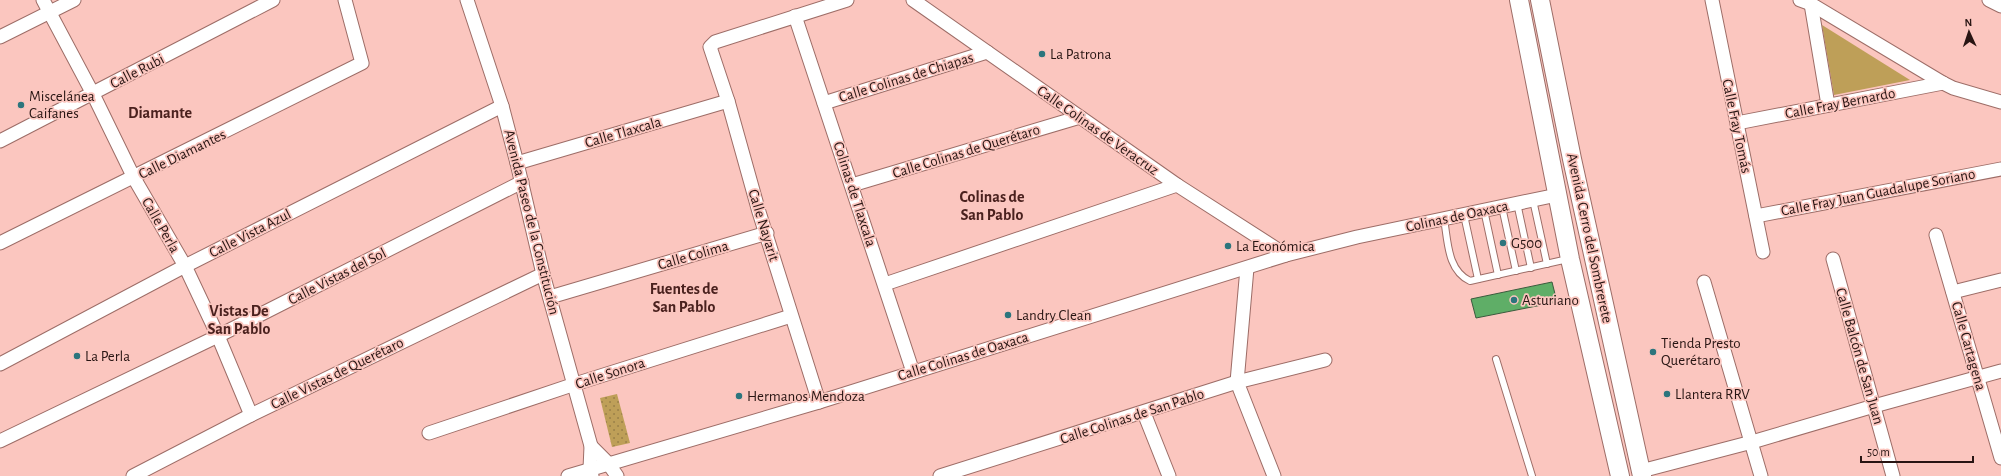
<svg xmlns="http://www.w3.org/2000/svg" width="2001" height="476" font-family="'Alegreya Sans',sans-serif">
  <defs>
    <pattern id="grass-dots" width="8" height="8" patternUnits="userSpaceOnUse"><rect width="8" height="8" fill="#be9f58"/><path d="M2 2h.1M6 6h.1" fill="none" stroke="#9a8048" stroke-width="1.8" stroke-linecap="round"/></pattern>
  </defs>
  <rect width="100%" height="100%" fill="#fbc6bf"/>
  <!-- grass -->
  <path fill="url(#grass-dots)" d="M617,394l13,49 -18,4 -12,-49z"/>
  <!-- garden -->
  <path fill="#be9f58" d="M1822,25l88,55 -76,15z"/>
  <!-- building -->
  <path fill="#5fae67" stroke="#3a5b3d" d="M1552,282l5,20 -81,16 -5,-19z"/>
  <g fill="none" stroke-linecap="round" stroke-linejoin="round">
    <!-- lane casing -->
    <g stroke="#9d6d67" stroke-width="8">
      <g id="lane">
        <path d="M1533,200l14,64"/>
        <path d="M1517,203l14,65"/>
        <path d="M1502,207l14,64"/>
        <path d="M1484,210l14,65"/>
        <path d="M1464,215l14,64"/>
        <path d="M1444,219c4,22 3,51 26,62l98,-22"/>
        <path d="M1496,359l36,117"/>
      </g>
    </g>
    <!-- street casing -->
    <g stroke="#9d6d67" stroke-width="15">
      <g id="street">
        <path d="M43,0l50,94 41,84 51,88 33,70 33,79"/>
        <path d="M467,0l35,106 15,57 26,111 48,172 -1,23 2,7"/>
        <path d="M913,0l264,185 109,70"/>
        <path d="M1712,0l51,252"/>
        <path d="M1800,0l11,4 132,79 10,5 48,14"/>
        <path d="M1989,0l12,6"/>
        <path d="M1811,4l17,101"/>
        <path d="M795,16l118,356"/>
        <path d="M0,37l74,-37"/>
        <path d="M824,103l163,-51"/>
        <path d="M1737,123l206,-40"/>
        <path d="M0,141l273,-141"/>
        <path d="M517,163l211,-62"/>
        <path d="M852,185l228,-68"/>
        <path d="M1756,216l245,-47"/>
        <path d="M1936,235l65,223"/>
        <path d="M0,243l362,-180 -17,-63"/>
        <path d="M1833,259l60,217"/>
        <path d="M1247,268l-10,114 37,94"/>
        <path d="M1704,282l57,194"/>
        <path d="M885,284l292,-99"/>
        <path d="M1953,292l48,-12"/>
        <path d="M550,297l217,-64"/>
        <path d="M0,364l185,-98 317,-160"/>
        <path d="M819,402l-60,-190 -31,-111 -18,-54 5,-5 132,-42"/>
        <path d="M1144,413l25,63"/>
        <path d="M429,433l146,-49 216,-68"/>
        <path d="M0,441l218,-105 304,-154"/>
        <path d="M591,446l17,17 9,13"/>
        <path d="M1641,471l111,-29 122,-36 127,-35"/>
        <path d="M133,476l118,-61 292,-141"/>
        <path d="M568,476l251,-74 467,-147 71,-18 200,-42"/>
        <path d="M940,476l297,-94 88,-22"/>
      </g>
    </g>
    <!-- secondary casing -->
    <g stroke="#9d6d67" stroke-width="20">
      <g id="secondary">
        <path d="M1519,0l51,259 50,217"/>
        <path d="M1540,0l32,159 70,317"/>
      </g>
    </g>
    <!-- lane -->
    <use href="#lane" stroke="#fff" stroke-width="6"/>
    <!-- street -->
    <use href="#street" stroke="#fff" stroke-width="13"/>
    <!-- secondary -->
    <use href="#secondary" stroke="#fff" stroke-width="18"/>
  </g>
  <!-- markers -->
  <g fill="#2c757d" stroke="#fbc6bf" stroke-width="1.5">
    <circle cx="1042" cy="54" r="4"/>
    <circle cx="21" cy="105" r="4"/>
    <circle cx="1503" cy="243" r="4"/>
    <circle cx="1228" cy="246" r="4"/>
    <circle cx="1514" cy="300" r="4"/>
    <circle cx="1008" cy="315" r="4"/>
    <circle cx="1653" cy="352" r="4"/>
    <circle cx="77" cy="356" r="4"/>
    <circle cx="1667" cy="394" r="4"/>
    <circle cx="739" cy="396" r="4"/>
  </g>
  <g text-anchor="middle" stroke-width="3.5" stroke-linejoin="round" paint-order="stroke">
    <!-- poi labels -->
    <g font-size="15" fill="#281513" stroke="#fbc6bf" text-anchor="start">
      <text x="1050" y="59">La Patrona</text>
      <text x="29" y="101">Miscelánea<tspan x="29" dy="17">Caifanes</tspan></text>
      <text x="1511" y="248">G500</text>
      <text x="1236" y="251">La Económica</text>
      <text x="1522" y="305">Asturiano</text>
      <text x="1016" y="320">Landry Clean</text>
      <text x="1661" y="348">Tienda Presto<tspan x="1661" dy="17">Querétaro</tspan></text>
      <text x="85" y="361">La Perla</text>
      <text x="1675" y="399">Llantera RRV</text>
      <text x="747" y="401">Hermanos Mendoza</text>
    </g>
    <!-- street labels -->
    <g font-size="15" fill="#281513" stroke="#fbc6bf">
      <text transform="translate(137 71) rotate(-27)" y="5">Calle Rubi</text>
      <text transform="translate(906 77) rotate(-17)" y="5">Calle Colinas de Chiapas</text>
      <text transform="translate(1840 103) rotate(-11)" y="5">Calle Fray Bernardo</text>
      <text transform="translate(1737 126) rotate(78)" y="5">Calle Fray Tomás</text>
      <text transform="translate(1098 130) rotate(35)" y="5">Calle Colinas de Veracruz</text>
      <text transform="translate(623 132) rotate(-16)" y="5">Calle Tlaxcala</text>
      <text transform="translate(966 151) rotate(-17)" y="5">Calle Colinas de Querétaro</text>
      <text transform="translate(182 154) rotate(-26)" y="5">Calle Diamantes</text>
      <text transform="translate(1878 192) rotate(-11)" y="5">Calle Fray Juan Guadalupe Soriano</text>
      <text transform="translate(855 194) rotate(72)" y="5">Colinas de Tlaxcala</text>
      <text transform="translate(1457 216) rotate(-12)" y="5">Colinas de Oaxaca</text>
      <text transform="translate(532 222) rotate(76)" y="5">Avenida Paseo de la Constitución</text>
      <text transform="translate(161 225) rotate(60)" y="5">Calle Perla</text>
      <text transform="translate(764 225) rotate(73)" y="5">Calle Nayarit</text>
      <text transform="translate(250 233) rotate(-27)" y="5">Calle Vista Azul</text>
      <text transform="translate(1590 238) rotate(78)" y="5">Avenida Cerro del Sombrerete</text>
      <text transform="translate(693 255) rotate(-16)" y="5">Calle Colima</text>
      <text transform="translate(337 276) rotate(-27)" y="5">Calle Vistas del Sol</text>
      <text transform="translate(1969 346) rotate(74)" y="5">Calle Cartagena</text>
      <text transform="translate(963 356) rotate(-17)" y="5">Calle Colinas de Oaxaca</text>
      <text transform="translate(1860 356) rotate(74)" y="5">Calle Balcón de San Juan</text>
      <text transform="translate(337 373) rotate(-26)" y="5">Calle Vistas de Querétaro</text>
      <text transform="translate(610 373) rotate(-18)" y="5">Calle Sonora</text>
      <text transform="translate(1132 416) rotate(-18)" y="5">Calle Colinas de San Pablo</text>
    </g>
    <!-- neighbourhood labels -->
    <g font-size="16" font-weight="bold" fill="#4a211e" stroke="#fbc6bf">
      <text x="160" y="118">Diamante</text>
      <text x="992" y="202">Colinas de<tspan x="992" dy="18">San Pablo</tspan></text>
      <text x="684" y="294">Fuentes de<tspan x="684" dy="18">San Pablo</tspan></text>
      <text x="239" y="316">Vistas De<tspan x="239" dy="18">San Pablo</tspan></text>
    </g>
  </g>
  <!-- north arrow -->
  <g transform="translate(1969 32) rotate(357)" stroke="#fbc6bf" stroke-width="3" paint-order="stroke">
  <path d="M0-3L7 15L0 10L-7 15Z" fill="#281513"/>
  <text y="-6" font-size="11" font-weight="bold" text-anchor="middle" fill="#281513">N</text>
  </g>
  <!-- scale -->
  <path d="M1861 456v6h112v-6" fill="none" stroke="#281513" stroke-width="2"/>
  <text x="1867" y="456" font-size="12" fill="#281513" stroke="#fbc6bf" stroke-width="3" paint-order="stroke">50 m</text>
</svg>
